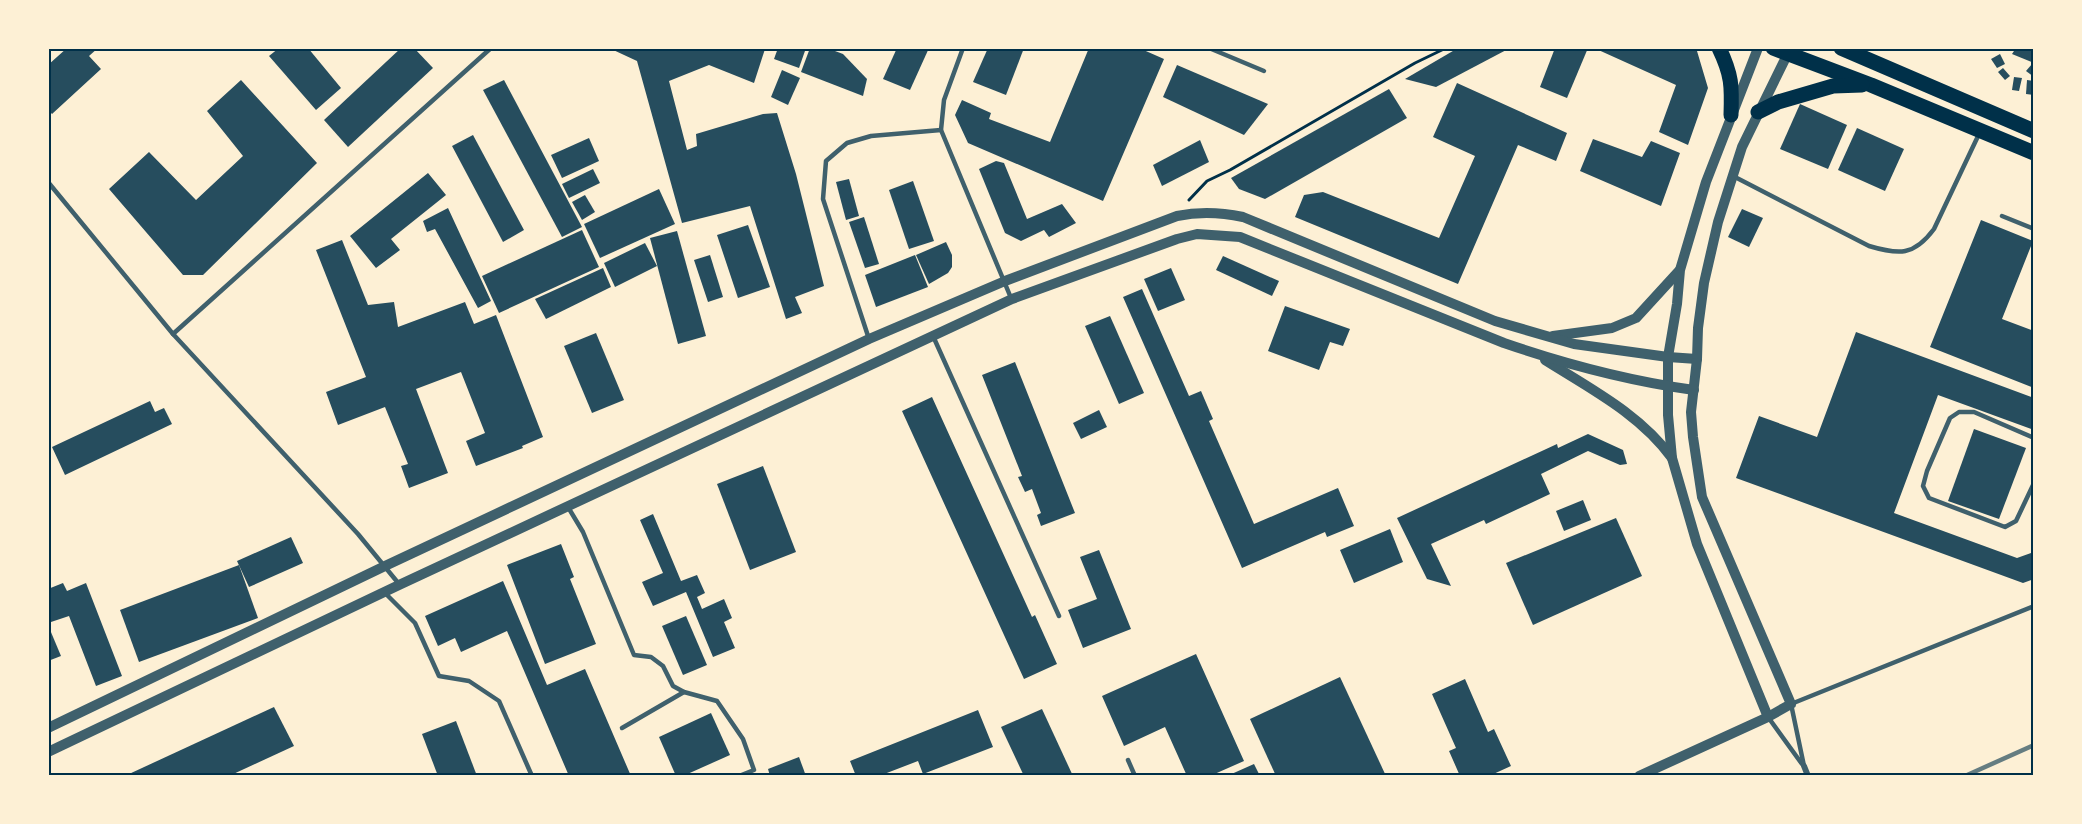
<svg xmlns="http://www.w3.org/2000/svg" width="2082" height="824" font-family="'DejaVu Sans',sans-serif">
  <rect width="100%" height="100%" fill="#fdf0d5"/>
  <!-- building -->
  <g fill="#264d5e">
    <path d="M67,48h31l-9,8 12,13 -49,45 -4,-4v-45z"/>
    <path d="M279,48h29l33,40 -25,22 -47,-54z"/>
    <path d="M401,48h13l19,20 -85,79 -24,-27z"/>
    <path d="M609,48l156,1 -11,34 -45,-18 -40,16 18,69 10,-4 -1,-12 67,-20 14,-1 19,61 28,112 -29,11 7,16 -16,6 -36,-113 -68,17 -45,-162z"/>
    <path d="M778,48h28l-7,20 -25,-9z"/>
    <path d="M810,48h17l16,6 24,25 -4,17 -62,-24z"/>
    <path d="M897,48h32l-19,42 -27,-11z"/>
    <path d="M988,48h36l-18,47 -33,-13z"/>
    <path d="M1089,48h50l25,11 -61,142 -135,-58 -13,-28 7,-15 29,13 -2,6 61,23z"/>
    <path d="M1458,48h52l-74,39 -31,-8z"/>
    <path d="M1555,48h33l-21,50 -27,-11z"/>
    <path d="M1594,48h97l6,3 11,37 -20,57 -29,-13 17,-47z"/>
    <path d="M2016,48l18,2v13l-22,-9z"/>
    <path d="M2000,54l5,10 -8,4 -6,-9z"/>
    <path d="M2032,64l2,2v11l-8,-6z"/>
    <path d="M1177,65l91,39 -24,31 -81,-38z"/>
    <path d="M2003,68l7,8 -5,4 -7,-8z"/>
    <path d="M782,70l18,8 -12,27 -17,-8z"/>
    <path d="M2014,77l8,1 -3,13 -7,-1z"/>
    <path d="M241,80l76,83 -114,112h-20l-74,-86 40,-37 47,48 47,-44 -36,-45z"/>
    <path d="M504,80l78,147 -20,10 -79,-147z"/>
    <path d="M2027,80l7,1v14l-8,-1z"/>
    <path d="M1457,83l110,50 -11,28 -38,-16 -60,139 -163,-67 9,-22 19,-3 116,46 36,-82 -42,-19z"/>
    <path d="M1389,89l18,29 -142,81 -26,-10 -8,-11z"/>
    <path d="M1800,104l47,21 -19,44 -48,-20z"/>
    <path d="M1857,128l47,21 -19,42 -47,-21z"/>
    <path d="M473,135l51,95 -21,12 -51,-96z"/>
    <path d="M589,138l10,23 -37,17 -11,-23z"/>
    <path d="M1593,139l49,18 9,-16 29,12 -19,53 -81,-35z"/>
    <path d="M1200,140l9,22 -47,24 -9,-21z"/>
    <path d="M996,161l8,2 23,56 35,-15 14,19 -27,14 -5,-7 -23,11 -16,-8 -26,-64z"/>
    <path d="M593,169l7,14 -31,15 -7,-14z"/>
    <path d="M428,173l18,22 -55,44 9,11 -24,18 -26,-32z"/>
    <path d="M849,179l10,37 -13,4 -10,-38z"/>
    <path d="M913,181l21,60 -25,8 -20,-59z"/>
    <path d="M659,189l16,35 -75,34 -16,-34z"/>
    <path d="M585,195l10,17 -13,8 -10,-18z"/>
    <path d="M448,208l43,93 -13,7 -43,-79 -8,3 -4,-11z"/>
    <path d="M1742,209l21,9 -14,29 -21,-10z"/>
    <path d="M864,217l15,47 -14,4 -16,-46z"/>
    <path d="M1981,220l52,21 -31,78 32,12v57l-104,-41z"/>
    <path d="M748,225l22,62 -32,11 -21,-63z"/>
    <path d="M582,230l17,37 -100,46 -17,-37z"/>
    <path d="M677,231l29,105 -28,8 -28,-106z"/>
    <path d="M342,240l26,65 26,-3 4,25 67,-25 9,22 22,-9 47,122 -21,9 1,2 -47,18 -10,-25 19,-8 -24,-61 -45,17 32,84 -39,15 -8,-22 7,-2 -23,-57 -47,18 -12,-33 40,-15 -50,-127z"/>
    <path d="M946,242l6,13v12l-4,6 -19,11 -13,-29z"/>
    <path d="M645,243l12,23 -42,21 -11,-24z"/>
    <path d="M710,255l13,42 -15,5 -14,-42z"/>
    <path d="M915,255l13,32 -52,20 -11,-32z"/>
    <path d="M1223,256l56,25 -7,15 -56,-26z"/>
    <path d="M603,268l8,19 -65,32 -11,-20z"/>
    <path d="M1171,268l14,32 -27,11 -14,-32z"/>
    <path d="M1142,289l47,107 12,-5 12,28 -4,2 45,103 84,-36 16,38 -27,11 -2,-5 -83,36 -119,-271z"/>
    <path d="M1285,306l65,23 -7,17 -13,-4 -11,28 -51,-19z"/>
    <path d="M1110,316l34,77 -25,11 -34,-78z"/>
    <path d="M1856,332l178,66v32l-96,-35 -44,118 123,45 14,-5 3,-7v33l-11,4 -287,-105 23,-62 58,21z"/>
    <path d="M596,333l28,67 -32,13 -28,-67z"/>
    <path d="M1015,362l60,151 -34,13 -4,-11 4,-2 -9,-24 -7,3 -7,-15 4,-1 -40,-101z"/>
    <path d="M932,397l100,220 3,-2 22,49 -33,15 -122,-268z"/>
    <path d="M150,401l5,11 9,-4 8,16 -107,51 -13,-28z"/>
    <path d="M1099,410l8,17 -26,12 -8,-16z"/>
    <path d="M1974,429l52,19 -27,71 -51,-18z"/>
    <path d="M1588,434l35,16 4,14 -7,1 -32,-14 -47,23 9,20 -64,30 -2,-4 -53,24 20,42 -24,-7 -30,-61 160,-74 1,4z"/>
    <path d="M763,466l33,86 -46,18 -33,-86z"/>
    <path d="M1583,500l8,20 -27,11 -8,-20z"/>
    <path d="M653,514l28,67 16,-6 8,18 -8,4 5,12 22,-10 8,19 -8,4 11,26 -22,9 -27,-65 -33,14 -11,-24 21,-9 -23,-53z"/>
    <path d="M1616,518l26,58 -109,49 -27,-62z"/>
    <path d="M1390,529l13,33 -49,21 -14,-33z"/>
    <path d="M291,537l12,26 -54,24 -12,-26z"/>
    <path d="M561,544l13,33 -4,2 26,65 -51,20 -38,-99z"/>
    <path d="M1099,550l32,79 -48,19 -15,-38 29,-11 -17,-42z"/>
    <path d="M239,565l19,53 -119,44 -19,-52z"/>
    <path d="M503,581l44,104 38,-16 46,107h-62l-62,-145 -46,21 -6,-14 -17,8 -13,-30z"/>
    <path d="M63,583l4,8 19,-8 36,93 -26,10 -27,-70 -21,7v-34z"/>
    <path d="M686,616l21,49 -24,10 -21,-49z"/>
    <path d="M48,625l13,31 -13,5z"/>
    <path d="M1196,654l48,107 -34,15h-23l-22,-49 -41,19 -22,-50z"/>
    <path d="M1340,677l46,99h-110l-26,-57z"/>
    <path d="M1465,679l23,53 6,-3 17,37 -22,10h-29l-11,-25 7,-3 -24,-54z"/>
    <path d="M274,707l20,39 -65,30h-99l-1,-2z"/>
    <path d="M1042,709l31,67h-49l-23,-49z"/>
    <path d="M978,710l15,37 -70,27 -5,-13 -39,15h-23l-6,-15z"/>
    <path d="M711,713l19,42 -47,21h-7l-17,-39z"/>
    <path d="M456,721l21,55h-39l-16,-42z"/>
    <path d="M799,757l7,19h-36l-2,-7z"/>
    <path d="M1254,764l6,12h-33z"/>
  </g>
  <g fill="none" stroke-linecap="round" stroke-linejoin="round">
    <!-- path -->
    <path stroke="#003049" stroke-width="3" d="M1189,200l18,-19 23,-11 185,-107 31,-15"/>
    <!-- service -->
    <g stroke="#3f606c" stroke-width="4.5">
      <path d="M963,48l-19,52 -3,30 70,168"/>
      <path d="M1209,48l55,23"/>
      <path d="M1733,176l136,70c30,9 45,10 65,-17l45,-95"/>
      <path d="M48,182l125,152 185,200 41,50"/>
      <path d="M2002,216l32,13"/>
      <path d="M173,334l318,-286"/>
      <path d="M933,336l126,280"/>
      <path d="M869,339l-46,-140 3,-38 21,-18 24,-7 70,-6"/>
      <path d="M2034,438l-60,-26h-15l-9,6 -23,53 -4,15 6,12 76,29 11,-6 18,-38"/>
      <path d="M568,507l15,25 51,123 17,2 12,9 10,20 11,6 33,9 26,38 11,31 -15,6"/>
      <path d="M384,592l31,31 24,53 30,5 30,20 33,75"/>
      <path d="M1768,717l34,47"/>
      <path d="M622,728l62,-36"/>
      <path d="M1128,760l7,16"/>
      <path d="M1804,766l-13,-62 243,-98"/>
    </g>
    <!-- minor -->
    <path stroke="#3f606c" stroke-width="6" d="M1804,766l4,10"/>
    <!-- tertiary -->
    <g stroke="#3f606c" stroke-width="10">
      <path d="M1758,48l-52,134 -26,88 -3,34 -9,53v58l4,43 25,86 71,173"/>
      <path d="M1553,336l59,-8 24,-10 43,-47"/>
      <path d="M1545,360c46,29 95,54 127,98"/>
      <path d="M48,728l337,-162 484,-227 136,-58 172,-65c23,-5 43,-4 66,1l252,104 79,23 94,13 29,2"/>
      <path d="M48,752l351,-167 613,-286 165,-60 20,-5 43,3 264,106c61,21 126,38 190,47"/>
      <path d="M1639,776l129,-59 23,-13 -89,-207 -9,-60 -2,-25 6,-53 1,-31 6,-45 14,-61 24,-75 48,-98"/>
    </g>
    <!-- primary -->
    <g stroke="#003049" stroke-width="15">
      <path d="M1719,48c13,27 13,38 12,67"/>
      <path d="M1773,48l98,37 163,68"/>
      <path d="M1841,48l193,83"/>
      <path d="M1758,112l20,-10 55,-16 29,-1"/>
    </g>
    <!-- rail -->
    <path stroke="#657d81" stroke-width="4.5" d="M1965,776l69,-31"/>
  </g>
  <!-- border -->
  <rect width="2082" height="824" fill="none" stroke="#fdf0d5" stroke-width="99"/>
  <rect x="50" y="50" width="1982" height="724" fill="none" stroke="#003049" stroke-width="2"/>
</svg>
